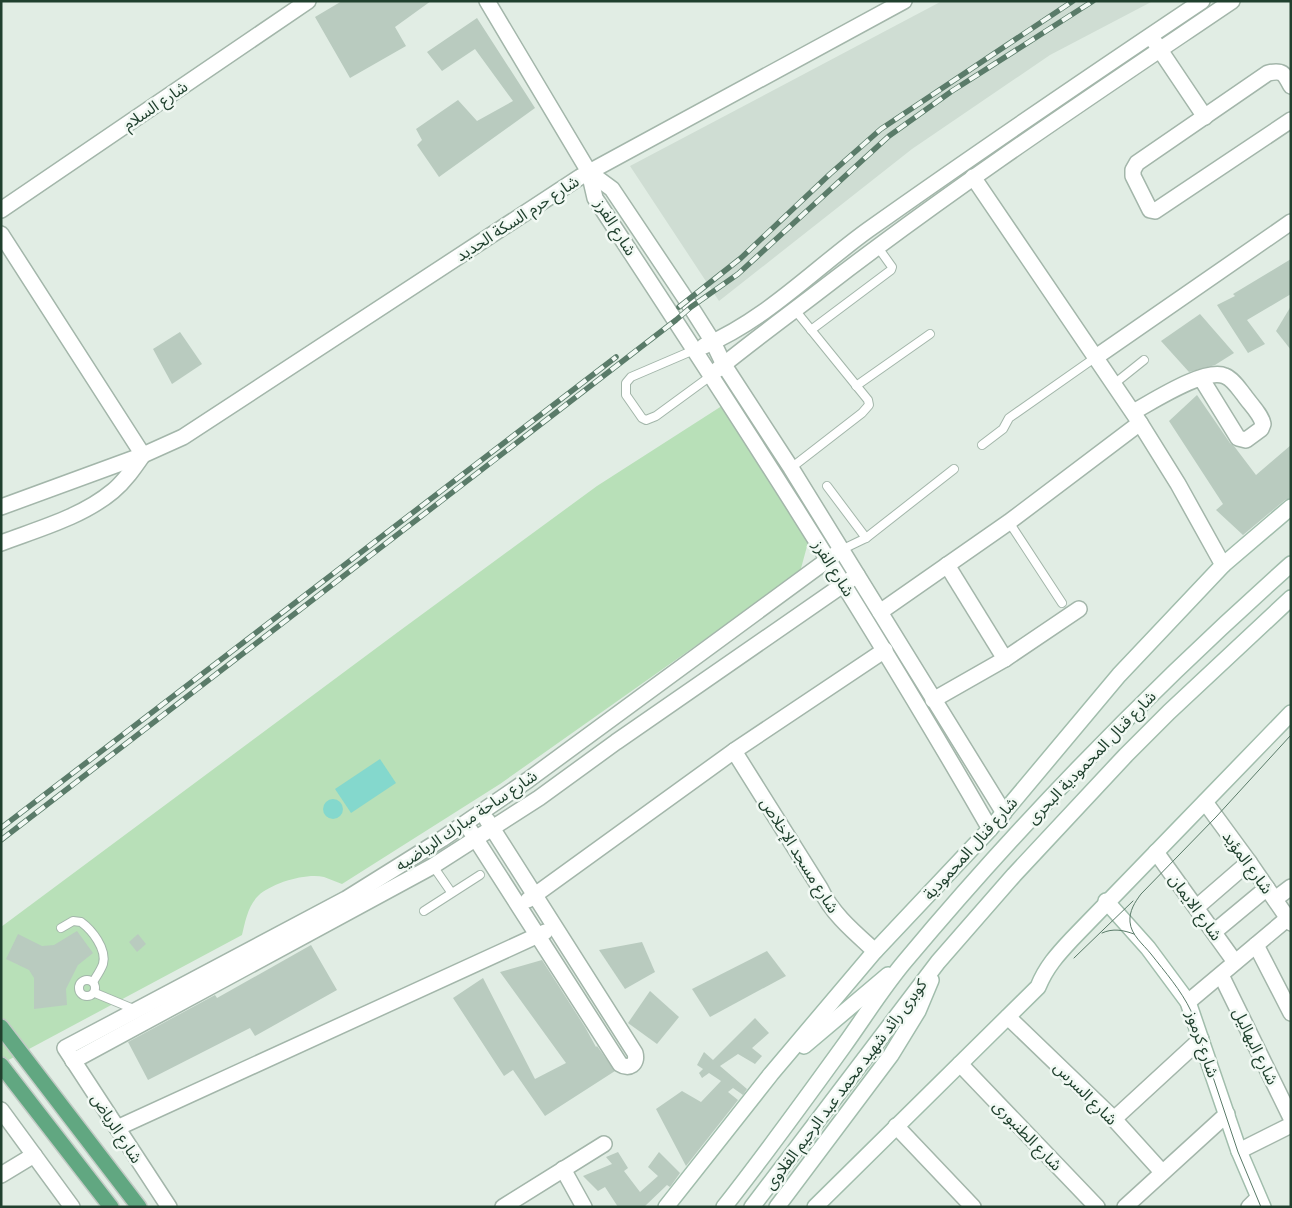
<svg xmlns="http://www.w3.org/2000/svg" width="1292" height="1208" font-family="Karla,'Noto Sans Arabic',sans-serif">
  <rect width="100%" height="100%" fill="#e1ede4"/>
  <!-- built -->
  <path fill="#cfddd3" d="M942,1h211l-103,54 -138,94 -193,152 -89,-135z"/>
  <!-- green -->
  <path fill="#b8e0b8" d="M728,402l84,126 -12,44 -300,212 -158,100c-6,-2 -12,-5 -18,-7 -19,-4 -52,6 -66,19 -10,10 -13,26 -16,39l-241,129v-137l397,-295 199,-146z"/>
  <!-- water -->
  <g fill="#84d8cd">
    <path d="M380,759l16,24 -45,30 -16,-24z"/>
    <circle cx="333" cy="809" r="10"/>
  </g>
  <!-- building -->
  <g fill="#b9cbbf">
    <path d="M342,1h89l-36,26 11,19 -56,32 -35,-61z"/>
    <path d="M477,18l58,90 -96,69 -22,-32 5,-5 -6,-11 42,-29 19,21 36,-20 -38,-52 -33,22 -15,-19z"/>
    <path d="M1291,259v35l-44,26 18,24 -17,9 -31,-48 18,-9 -2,-2z"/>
    <path d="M1291,306v44l-15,-19z"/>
    <path d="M1200,314l34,39 -19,12 -26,7 -28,-31z"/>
    <path d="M180,332l22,32 -30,20 -19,-35z"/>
    <path d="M1197,395l33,48 4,3 22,29 35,-30v53l-6,2 -42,35 -27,-25 7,-6 -54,-83z"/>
    <path d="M77,931l16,22 -15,12 -12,24 1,16 -33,4v-31l-5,-8 -23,-11 12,-25 24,12 12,-1z"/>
    <path d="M138,934l8,10 -9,8 -8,-10z"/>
    <path d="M642,942l13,30 -30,17 -26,-39z"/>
    <path d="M311,945l26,45 -82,46 -5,-8 -102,52 -20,-38 87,-47 2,3z"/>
    <path d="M767,951l19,25 -76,41 -18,-28z"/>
    <path d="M542,960l43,67 11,20 1,-1 18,25 -70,45 -32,-46 -9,6 -51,-78 30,-20 52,101 31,-16 -66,-91z"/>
    <path d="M650,991l29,26 -22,27 -29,-21z"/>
    <path d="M755,1018l14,15 -17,15 10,8 -7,8 -17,-10 -18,12 27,23 -4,6 -10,-7 -5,4 10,8 -52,66 -30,-57 26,-18 19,11 20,-21 -12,-8 -7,5 -3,-5 4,-4 -6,-4 7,-13 9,8z"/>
    <path d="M618,1152l10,16 -4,3 16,21 18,-16 -10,-9 11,-15 21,21 -10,14 -3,-2 -23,22h-26l-13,-20 -7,4 -15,-15 29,-12 -6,-7z"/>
  </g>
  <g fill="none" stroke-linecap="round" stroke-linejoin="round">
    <!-- lane casing -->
    <g stroke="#a3b6aa" stroke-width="10">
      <g id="lane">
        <path d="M811,330l80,-60 1,-3 -15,-21"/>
        <path d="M694,350l-63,27 -5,6v12l16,23 4,2 10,-4 56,-41"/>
        <path d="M1114,384l30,-24"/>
        <path d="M856,386l74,-52"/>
        <path d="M982,445l21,-16 6,-11 87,-61"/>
        <path d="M791,468l71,-55 7,-8 -1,-5 -73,-90"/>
        <path d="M827,486l39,52"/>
        <path d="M1009,522l53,81"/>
        <path d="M841,550l25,-12 88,-69"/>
        <path d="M433,866l18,26"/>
        <path d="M424,911l56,-36"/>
        <path d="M61,928l12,-7 8,1c11,8 26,27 22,42 -2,6 -7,13 -10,18"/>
        <circle cx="87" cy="988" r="8"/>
        <path d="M95,993l41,17"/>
      </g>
    </g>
    <!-- street casing -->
    <g stroke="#a3b6aa" stroke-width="18">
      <g id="street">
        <path d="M487,1l102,171 6,26c136,207 271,415 395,631"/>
        <path d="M1154,41l51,76"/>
        <path d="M1291,86c-7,-13 -8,-16 -23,-13l-131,90 -4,7v6l17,34 5,1 136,-91"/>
        <path d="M589,172l23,17 75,112 26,41 11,23 67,103 213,345"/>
        <path d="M973,177l167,246 38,61 45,81"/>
        <path d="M1,210l307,-209"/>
        <path d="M1,234l142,221"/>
        <path d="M704,346c63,-27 110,-77 164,-116 110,-78 222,-154 334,-229"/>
        <path d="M1096,357l195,-135"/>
        <path d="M717,370c34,-28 70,-54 105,-81 132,-102 271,-194 410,-288"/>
        <path d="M1133,412c19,-10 72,-45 92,-36 8,3 14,13 19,19 6,9 17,19 19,29l-2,5 -15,11 -8,-2 -37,-60"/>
        <path d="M1,507l142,-52 40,-18 397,-260 324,-176"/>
        <path d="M1,543c37,-14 81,-26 112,-52 12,-10 21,-23 30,-36"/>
        <path d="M947,565l58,94"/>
        <path d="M880,612l129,-90 131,-99"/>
        <path d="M933,700l72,-41 74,-50"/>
        <path d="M734,751l86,137c12,26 34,44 55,63"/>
        <path d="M1205,802l44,60 42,61"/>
        <path d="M470,830l150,234c9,6 18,0 15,-11l-148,-233"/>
        <path d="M1156,852l79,110"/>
        <path d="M1275,899l16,-12"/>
        <path d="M528,900l206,-149 151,-101"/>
        <path d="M1197,907l52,-45"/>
        <path d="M1214,932l53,-44"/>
        <path d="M1256,945l35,68"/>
        <path d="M1221,975l70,143"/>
        <path d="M1188,1002l100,-84"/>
        <path d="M1008,1017l106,102 48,53"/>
        <path d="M73,1061l360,-195 106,-68 77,-56 241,-167"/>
        <path d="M960,1064l137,143"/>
        <path d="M1,1110l71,97"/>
        <path d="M1114,1119l87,-80"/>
        <path d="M896,1126l77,81"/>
        <path d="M117,1128l428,-196"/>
        <path d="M1239,1151l52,-26"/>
        <path d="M563,1169l21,38"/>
        <path d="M1,1175l33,-20"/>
        <path d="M169,1207l-104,-159 281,-149 96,-60 86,-59 313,-230"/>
        <path d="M503,1207l101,-63"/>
        <path d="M1125,1207l102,-93"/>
        <path d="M1249,1207l9,-9"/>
      </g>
    </g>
    <!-- secondary casing -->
    <g stroke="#a1bdac" stroke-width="18">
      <g id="secondary">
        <path d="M1106,901l42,47 40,54 51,149 24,56"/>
        <path d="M804,1046l84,-71"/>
        <path d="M666,1207l105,-133 104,-123 115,-122 129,-154 104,-110 68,-58"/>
        <path d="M724,1207c41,-52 80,-106 119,-160 21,-29 40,-60 63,-87 118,-141 247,-273 385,-396"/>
        <path d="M752,1207l186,-245 76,-87 112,-120 43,-43 122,-114"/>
        <path d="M777,1207l114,-152 27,-44 13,-31"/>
        <path d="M815,1207l223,-220c8,-20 20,-33 34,-48l219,-226"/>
      </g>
    </g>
    <!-- primary casing -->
    <g stroke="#c1cac4" stroke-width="18">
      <g id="primary">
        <path d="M1,1027l138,180"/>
        <path d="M1,1065l110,142"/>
      </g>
    </g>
    <!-- lane -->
    <use href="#lane" stroke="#fff" stroke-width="8"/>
    <!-- street -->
    <use href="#street" stroke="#fff" stroke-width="15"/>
    <!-- secondary -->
    <use href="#secondary" stroke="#fff" stroke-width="15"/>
    <!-- primary -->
    <use href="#primary" stroke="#61a781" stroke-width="15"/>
    <!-- tram -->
    <g stroke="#5a7b69" stroke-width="1">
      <path d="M1102,933c11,-5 21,-3 32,1"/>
      <path d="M1074,958l59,-57"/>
      <path d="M1261,1207l-23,-55 -47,-141c-10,-21 -26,-39 -40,-57 -8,-10 -20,-19 -21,-32 -1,-11 5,-20 11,-28l75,-77 75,-82"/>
    </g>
    <!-- rail casing -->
    <g stroke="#5a7b69" stroke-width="5.5">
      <g id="rail">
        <path d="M679,307l62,-49 89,-84 51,-45 192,-128"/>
        <path d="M1,828l615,-471"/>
        <path d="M1,840l675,-520 15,-13 47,-33 151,-138 63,-45 141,-90"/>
      </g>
    </g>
    <!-- rail -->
    <use href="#rail" stroke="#f2f9f4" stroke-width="4" stroke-dasharray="11" stroke-linecap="butt"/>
  </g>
  <g text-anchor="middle" stroke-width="5" stroke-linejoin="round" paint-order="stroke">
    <!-- street labels -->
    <g font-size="16" fill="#20402e" stroke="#f2f9f4">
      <text transform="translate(155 105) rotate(-34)" y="6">شارع السلام</text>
      <text transform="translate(517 218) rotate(-33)" y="6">شارع حرم السكة الحديد</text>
      <text transform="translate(616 227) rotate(58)" y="6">شارع الفرز</text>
      <text transform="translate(834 568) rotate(58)" y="6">شارع الفرز</text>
      <text transform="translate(1091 757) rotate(-46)" y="6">شارع قنال المحمودية البحرى</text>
      <text transform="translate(466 820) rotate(-34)" y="6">شارع ساحة مبارك الرياضيه</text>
      <text transform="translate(970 848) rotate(-48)" y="6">شارع قنال المحمودية</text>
      <text transform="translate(800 855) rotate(58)" y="6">شارع مسجد الإخلاص</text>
      <text transform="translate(1248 862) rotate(54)" y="6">شارع المؤيد</text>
      <text transform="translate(1196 907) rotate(54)" y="6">شارع الايمان</text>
      <text transform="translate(1203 1044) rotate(71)" y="6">شارع كرموز</text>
      <text transform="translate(1256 1046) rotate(64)" y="6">شارع البهاليل</text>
      <text transform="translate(845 1084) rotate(-53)" y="6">كوبرى رائد شهيد محمد عبد الرحيم القلاوى</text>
      <text transform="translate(1086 1093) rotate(45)" y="6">شارع السرس</text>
      <text transform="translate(117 1128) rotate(57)" y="6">شارع الرياض</text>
      <text transform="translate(1028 1135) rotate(46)" y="6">شارع الطنبورى</text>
    </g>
  </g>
  <!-- border -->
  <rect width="1292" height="1208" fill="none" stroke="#20402e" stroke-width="5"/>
</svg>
